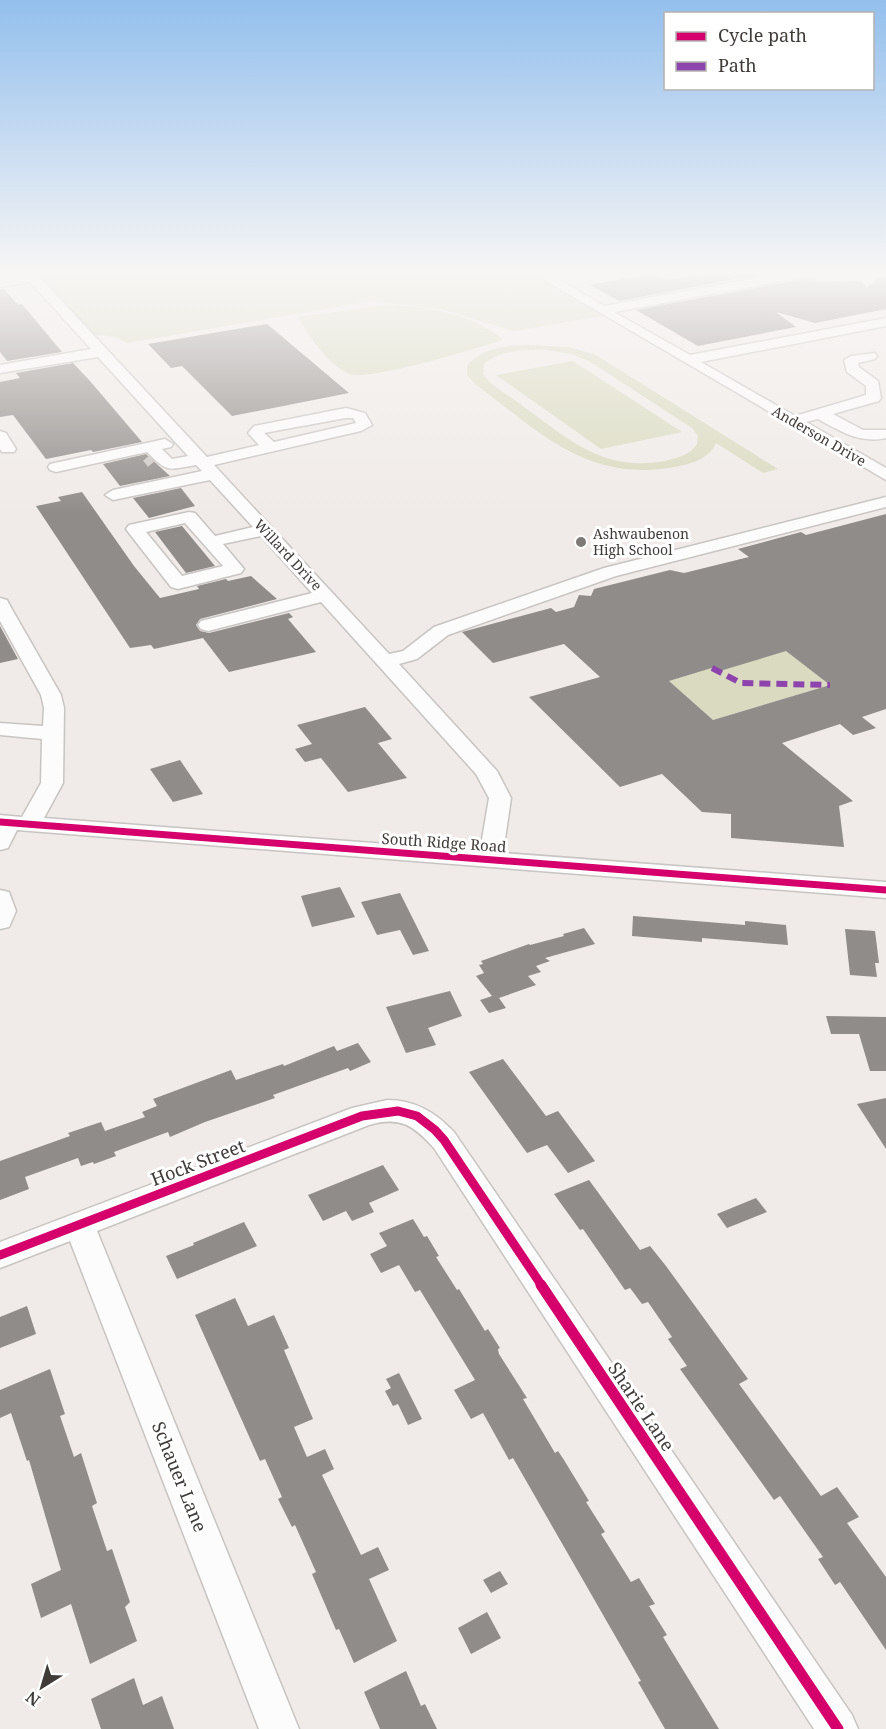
<svg xmlns="http://www.w3.org/2000/svg" width="886" height="1729" font-family="'Noto Serif',serif">
  <rect width="100%" height="100%" fill="#f0ebe8"/>
  <!-- green -->
  <g fill="#d9dabf" fill-rule="evenodd">
    <path d="M27,271h499l76,45 -88,15 -70,-21 -73,-9 -244,42c-12,-8 -25,-9 -40,-6z"/>
    <path d="M387,305c39,1 87,9 116,35 -27,8 -131,41 -153,34 -21,-7 -41,-39 -52,-57z"/>
    <path d="M525,345l44,2 27,8 182,114 -15,4 -47,-30c-7,16 -25,21 -41,24 -89,16 -135,-35 -200,-83l-8,-9v-8c11,-19 39,-21 58,-22zM546,350l25,4 18,7 103,67 6,8 -1,8c-7,11 -20,14 -32,17 -63,11 -95,-21 -142,-55 -13,-10 -31,-19 -40,-32l1,-10c16,-14 41,-15 62,-14z"/>
    <path d="M573,361l109,71 -81,17 -105,-74z"/>
    <path d="M783,648l47,37 -117,35 -44,-39 45,-14 6,4 38,-12z"/>
  </g>
  <!-- building -->
  <g fill="#908c8a" fill-rule="evenodd">
    <path d="M714,271h63l-158,30 -29,-16 64,-12 13,7z"/>
    <path d="M886,273v36l-71,14 -39,-11 20,15 -98,19 -62,-36 179,-33 1,5 45,-1 6,6z"/>
    <path d="M0,289h4l14,16 4,-1 40,48 -55,9 -7,-9z"/>
    <path d="M267,324l82,69 -117,23 -50,-50 -11,2 -23,-24z"/>
    <path d="M73,363l17,18 52,61 -49,10 -2,-2 -45,9 -33,-44 -13,2v-35l20,-4 -4,-5z"/>
    <path d="M146,454l24,22 -50,10 -17,-22z"/>
    <path d="M181,488l14,18 -46,12 -16,-20z"/>
    <path d="M82,492l52,74 26,32 39,-9 -2,-3 29,-7 2,2 23,-5 26,23 -77,20 -4,6 4,6 9,2 80,-20 4,4 -5,2 28,33 -87,20 -26,-34 -49,11 -3,-4 -21,3 -94,-142 25,-5 -3,-4z"/>
    <path d="M886,514v195l-24,8 14,11 -23,7 -13,-11 -58,19 71,58 -14,5 5,41 -113,-9v-24l-29,-2 -40,-38 -42,13 -91,-90 71,-20 -36,-33 -71,19 -31,-31 89,-24 5,4 18,-5 5,-12 12,1 3,-7 76,-19 14,3 65,-16 -11,-8 63,-17 5,3zM786,651l44,34 -117,35 -44,-39 46,-14 5,4z"/>
    <path d="M182,526l33,40 -29,7 -31,-41z"/>
    <path d="M0,626l18,33 -18,4z"/>
    <path d="M365,707l27,32 -14,4 29,35 -59,14 -27,-34 -16,4 -10,-13 17,-5 -15,-19z"/>
    <path d="M180,760l23,34 -30,8 -23,-33z"/>
    <path d="M340,887l15,30 -43,10 -11,-31z"/>
    <path d="M400,893l29,58 -16,4 -13,-25 -23,5 -16,-33z"/>
    <path d="M633,916l112,9v-4l41,4 2,20 -86,-7v4l-70,-6z"/>
    <path d="M584,928l11,16 -50,14 5,3 -14,5 5,6 -13,4 8,9 -37,13 7,10 -17,5 -9,-13 12,-4 -16,-20 8,-3 -5,-8 4,-1 -2,-3 48,-17 1,1 34,-9 -1,-2z"/>
    <path d="M845,929l30,2 4,32h-4l2,14 -27,-2z"/>
    <path d="M450,991l12,25 -34,12 8,17 -30,8 -20,-46z"/>
    <path d="M826,1016l60,1v54h-16l-11,-37h-28z"/>
    <path d="M358,1043l13,19 -21,9 -2,-3 -75,27 2,3 -70,24 -35,15 -2,-5 -54,20 2,4 -22,8 -1,-2 -12,4 -3,-8 -53,19 4,12 -29,11v-39l70,-25 -2,-3 33,-11 4,9 40,-14 -3,-5 15,-6 -4,-7 78,-29 5,10 47,-16 1,2 50,-20 3,5z"/>
    <path d="M503,1059l43,57 12,-5 37,50 -27,12 -21,-28 -20,8 -58,-81z"/>
    <path d="M886,1098v51l-29,-45z"/>
    <path d="M383,1165l16,25 -30,13 5,9 -22,9 -6,-10 -23,10 -15,-26z"/>
    <path d="M589,1180l51,70 10,-4 16,20 82,113 -9,5 82,112 16,-9 22,30 -12,6 39,54v73l-46,-68 -5,3 -17,-26 5,-2 -43,-61 -6,4 -94,-131 7,-3 -19,-27 4,-2 -24,-35 -6,2 -12,-16 -5,2 -42,-61 -3,1 -26,-36z"/>
    <path d="M756,1198l11,14 -40,16 -10,-14z"/>
    <path d="M413,1219l11,18 3,-1 12,20 -3,1 21,33 2,-1 26,42 3,-2 12,19 -2,1 1,5 28,44 -4,1 32,54 3,-2 6,9 25,41 -3,1 19,30 -4,2 30,48 8,-4 16,26 -6,2 18,29 -4,2 56,92h-54l-27,-47 3,-1 -128,-223 -4,2 -26,-47 -12,6 -17,-29 21,-10 -55,-90 -5,2 -16,-27 -18,8 -11,-19 17,-8 -8,-13z"/>
    <path d="M244,1222l13,24 -80,33 -11,-23 28,-11 -1,-2z"/>
    <path d="M235,1298l13,28 26,-11 15,33 -5,2 29,69 -19,8 13,30 18,-8 9,20 -12,6 39,80 17,-8 11,23 -20,9 28,62 -43,22 -15,-34 -3,1 -24,-56 4,-2 -21,-47 -3,2 -14,-28 4,-2 -17,-38 -5,2 -65,-146z"/>
    <path d="M27,1306l9,28 -36,14v-31z"/>
    <path d="M50,1369l15,45 -5,2 14,41 7,-4 16,50 -5,3 15,45 5,-2 18,53 -5,5 12,34 -47,23 -19,-60 -30,14 -10,-34 30,-14 -32,-110 -2,1 -16,-48 -11,5v-28z"/>
    <path d="M399,1373l23,46 -14,6 -10,-21 -5,2 -8,-15 6,-3 -5,-9z"/>
    <path d="M500,1571l8,13 -17,9 -8,-13z"/>
    <path d="M487,1612l14,26 -30,16 -13,-26z"/>
    <path d="M406,1671l15,35 4,-2 12,25h-57l-16,-37z"/>
    <path d="M134,1678l9,27 19,-9 12,33h-73l-10,-30z"/>
  </g>
  <g fill="none" stroke-linecap="round" stroke-linejoin="round">
    <!-- minor-tunnel -->
    <path stroke="#cdc8c5" stroke-width="18" stroke-dasharray="18 9" stroke-linecap="butt" d="M150,455l5,6"/>
    <!-- minor casing -->
    <g stroke="#c7c4c2" stroke-width="3">
      <g id="minor">
        <path d="M21,271h13l173,186 52,-12 -11,-12 6,-7 92,-18 19,5 7,12 -11,6 -147,34 175,189 14,-3 31,-24 170,-59 282,-71v10l-270,69 -168,59 -31,24 -18,5 98,107 14,27 -8,55 383,29v16l-869,-68 -9,18 -8,2v-35l22,2 19,-34 1,-44 -42,-4v-12l43,3 1,-18 -3,-13 -41,-74v-23l7,2 2,4 52,91 3,13 -1,75 -19,35 436,33 9,-53 -13,-24 -155,-172 -113,29 -7,-2 -3,-4 3,-4 111,-28 -51,-57 -38,8 21,25 -3,4 -63,16 -7,-2 -42,-54 -3,-4 3,-4 60,-13 6,1 20,23 38,-9 -43,-47 -97,20 -8,-5 8,-5 89,-19 -6,-6c-29,5 -28,8 -49,-13l-91,20 -6,-2 -2,-3 2,-3 115,-25 8,5 -2,3 -9,2 10,10 16,-3 -90,-99 -98,16v-8l91,-16 -61,-67 -30,5v-8l24,-3zM346,418h7l3,5 -82,19 -10,-9zM185,523l38,43 -41,10 -36,-44z"/>
        <path d="M529,271h16l59,35 188,-35h29l-6,4 -201,37 76,43 196,-37v8l-185,36 94,54 71,-21v-9l-19,-14 -3,-12 7,-4 24,-3 2,3 -2,3 -17,4 1,4 19,14 3,17 -2,3 -46,13 30,16h23v8c-26,6 -46,-7 -68,-19l-12,3 80,46v12z"/>
        <path d="M0,431l6,2 10,16 -2,3h-12l-2,-3z"/>
        <path d="M0,890l9,2 7,19 -7,16 -9,2z"/>
        <path d="M387,1100c28,0 48,12 67,32l398,583 6,14h-44l-380,-581c-21,-23 -34,-32 -65,-23l-272,106 202,498h-40l-189,-488 -70,27v-26l352,-134z"/>
      </g>
    </g>
    <!-- minor -->
    <use href="#minor" fill="#fdfcfc" fill-rule="evenodd"/>
    <!-- quiet -->
    <path stroke="#8e44ad" stroke-width="6" stroke-dasharray="11 6" stroke-linecap="butt" d="M712,668l29,15 89,2"/>
    <!-- cycleway-far2 casing -->
    <g stroke="#fff" stroke-width="10">
      <path id="cycleway-far2" d="M0,822l886,68"/>
    </g>
    <!-- cycleway-far1 casing -->
    <g stroke="#fff" stroke-width="13">
      <path id="cycleway-far1" d="M0,1255l362,-139 36,-5 19,5 18,14 9,10 98,146"/>
    </g>
    <!-- cycleway casing -->
    <g stroke="#fff" stroke-width="15">
      <path id="cycleway" d="M541,1285l297,444"/>
    </g>
    <!-- cycleway-far2 -->
    <use href="#cycleway-far2" stroke="#d6006c" stroke-width="7"/>
    <!-- cycleway-far1 -->
    <use href="#cycleway-far1" stroke="#d6006c" stroke-width="9"/>
    <!-- cycleway -->
    <use href="#cycleway" stroke="#d6006c" stroke-width="11"/>
  </g>
  <!-- sky -->
  <linearGradient id="sky" x2="0" y2="1"><stop stop-color="#93bfed"/><stop offset="0.53" stop-color="#f8f6f5"/><stop offset="1" stop-color="#f8f6f5" stop-opacity="0"/></linearGradient>
  <rect width="886" height="514" fill="url(#sky)"/>
  <!-- markers -->
  <circle fill="#7d7976" stroke="#fff" stroke-width="2" cx="581" cy="542" r="6"/>
  <g text-anchor="middle" stroke-width="6" stroke-linejoin="round" paint-order="stroke">
    <!-- far-street labels -->
    <g font-size="14" fill="#3f3b39" stroke="#fff">
      <text transform="translate(819 436) rotate(30)" y="5">Anderson Drive</text>
      <text transform="translate(288 555) rotate(47)" y="5">Willard Drive</text>
    </g>
    <!-- far-poi labels -->
    <g font-size="14" fill="#3f3b39" stroke="#fff" text-anchor="start">
      <text x="593" y="539">Ashwaubenon<tspan x="593" dy="16">High School</tspan></text>
    </g>
    <!-- street labels -->
    <g font-size="15" fill="#3f3b39" stroke="#fff">
      <text transform="translate(444 843) rotate(4)" y="5">South Ridge Road</text>
    </g>
    <!-- near-street labels -->
    <g font-size="18" fill="#3f3b39" stroke="#fff">
      <text transform="translate(198 1163) rotate(-21)" y="6">Hock Street</text>
      <text transform="translate(641 1407) rotate(56)" y="6">Sharie Lane</text>
      <text transform="translate(179 1477) rotate(68)" y="6">Schauer Lane</text>
    </g>
  </g>
  <!-- legend -->
  <rect x="664" y="12" width="210" height="78" fill="#ffffff" stroke="#b2b1b0" stroke-width="1.5"/>
  <rect x="676" y="32" width="30" height="9" fill="#d6006c" stroke="#b2b1b0" stroke-width="1.5"/>
  <text x="718" y="42" font-size="18" fill="#3f3b39">Cycle path</text>
  <rect x="676" y="62" width="30" height="9" fill="#8e44ad" stroke="#b2b1b0" stroke-width="1.5"/>
  <text x="718" y="72" font-size="18" fill="#3f3b39">Path</text>
  <!-- north arrow -->
  <g transform="translate(42 1687) rotate(217)" stroke="#ffffff" stroke-width="4.5" paint-order="stroke">
  <path d="M0-4.5L10 22L0 15L-10 22Z" fill="#3f3b39"/>
  <text y="-9" font-size="16" font-weight="bold" text-anchor="middle" fill="#3f3b39">N</text>
  </g>
</svg>
